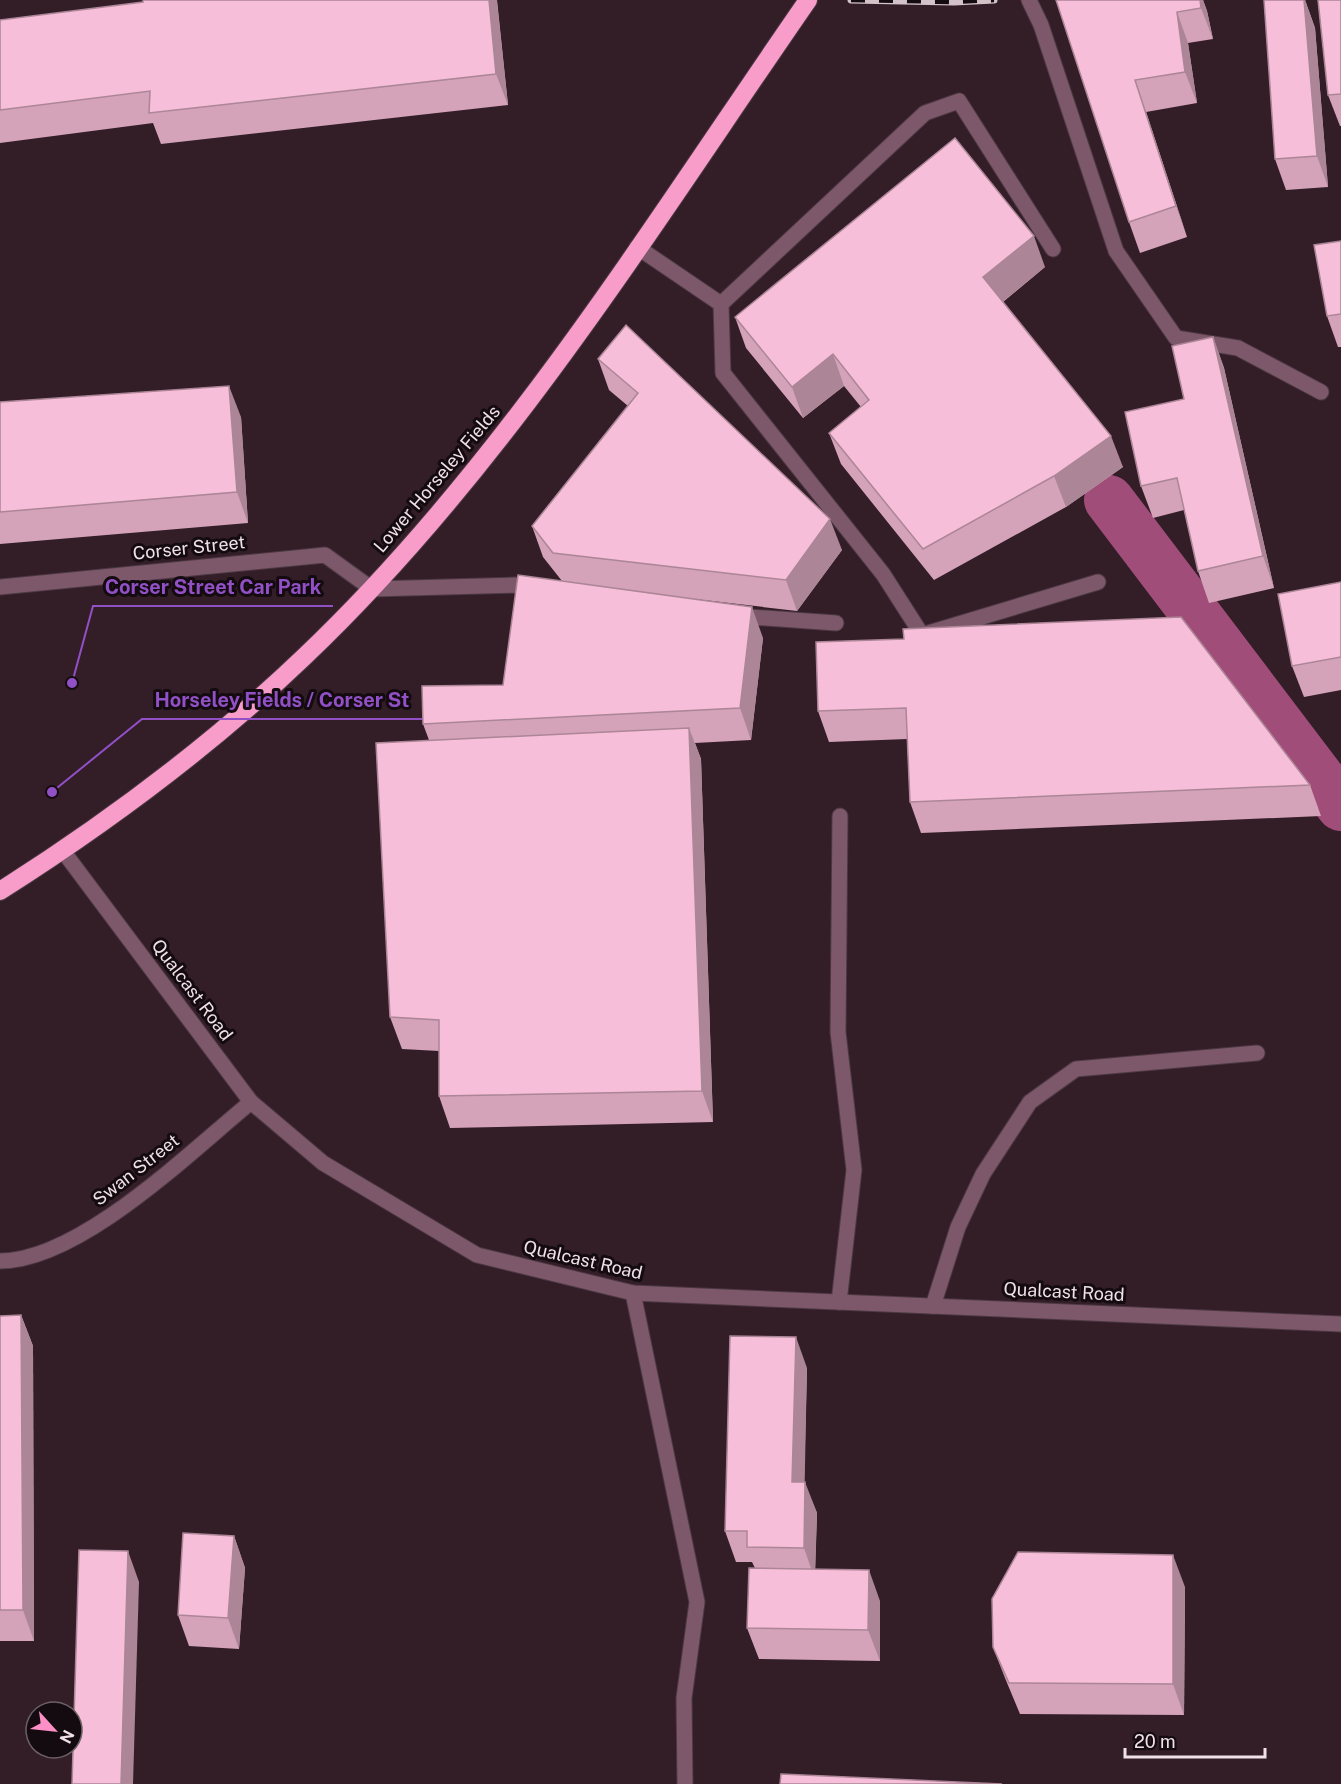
<svg xmlns="http://www.w3.org/2000/svg" width="1341" height="1784" font-family="'Public Sans',sans-serif">
  <rect width="100%" height="100%" fill="#331e28"/>
  <g fill="none" stroke-linecap="round" stroke-linejoin="round">
    <!-- canal -->
    <path stroke="#a04d79" stroke-width="50" d="M1109,500l232,306"/>
    <!-- minor casing -->
    <g stroke="#4d3943" stroke-width="17">
      <g id="minor">
        <path d="M1029,0l12,25 75,226 60,87 62,10 83,44"/>
        <path d="M637,247l84,57 2,69 160,201 39,61 176,-53"/>
        <path d="M721,304l204,-191 34,-12 94,148"/>
        <path d="M0,587l325,-32 47,34 143,-4 20,6"/>
        <path d="M737,616l99,7"/>
        <path d="M63,851l188,251 72,61 154,92 156,38 708,31"/>
        <path d="M0,1261c80,0 191,-110 251,-159"/>
        <path d="M633,1293l64,309 -13,96 1,86"/>
        <path d="M839,1302l15,-132 -16,-138 2,-216"/>
        <path d="M933,1306l25,-79 25,-53 47,-72 46,-33 181,-16"/>
      </g>
    </g>
    <!-- highway casing -->
    <g stroke="#4d3943" stroke-width="20">
      <path id="highway" d="M0,891c107,-68 212,-146 304,-234 199,-189 348,-432 504,-657"/>
    </g>
    <!-- minor -->
    <use href="#minor" stroke="#7d586a" stroke-width="15"/>
    <!-- highway -->
    <use href="#highway" stroke="#f89dca" stroke-width="18"/>
    <!-- rail casing -->
    <g stroke="#d3c3c9" stroke-width="7">
      <path id="rail" d="M851,0l103,2 40,-2"/>
    </g>
    <!-- rail -->
    <use href="#rail" stroke="#140b10" stroke-width="4.5" stroke-dasharray="14" stroke-linecap="butt"/>
  </g>
  <!-- wall -->
  <g fill="#d4a3ba">
    <path d="M143,0h354l11,105 -347,39 -8,-21 -153,20v-123l143,-18z"/>
    <path d="M1056,0h147l4,11 6,28 -25,4 9,60 -51,9 41,125 -47,16 -11,-31z"/>
    <path d="M1264,0h41l10,28 13,159 -42,3 -11,-31z"/>
    <path d="M1341,0v126h-1l-12,-31z"/>
    <path d="M1341,241v106h-3l-11,-31z"/>
    <path d="M1045,267l-42,35 120,165 -57,40 -132,73 -93,-116 -12,-31 32,-26 -17,-21 -41,32 -57,-70 -11,-31z"/>
    <path d="M1213,337l11,31 50,220 -65,15 -11,-32 -14,-61 -31,8 -12,-32z"/>
    <path d="M598,359l244,191 -45,61 -102,-12 68,39 -12,102 -56,3 6,16 12,363 -263,6 -11,-32v-45l-37,-2 -12,-32 39,-277 -6,-16 80,-39 59,-104 -19,-24 -11,-31 96,-120 -19,-16z"/>
    <path d="M0,402l241,15 7,106 -248,21z"/>
    <path d="M1341,582v108l-37,7 -12,-31z"/>
    <path d="M816,642l494,143 11,31 -400,17 -11,-31 -3,-63 -78,3 -11,-31z"/>
    <path d="M21,1315l12,31 1,295h-34v-325z"/>
    <path d="M807,1368l-3,114 13,31 -2,56 65,32v60l-121,-2 -12,-31 8,-60 -3,-6h-16l-11,-31z"/>
    <path d="M234,1536l11,32 -6,81 -50,-3 -11,-31z"/>
    <path d="M1185,1587l-1,128 -164,-1 -15,-36 -12,-31z"/>
  </g>
  <!-- shaded-wall -->
  <g fill="#ac8597">
    <path d="M489,0h8v2l11,103 -12,-31z"/>
    <path d="M1200,0h3l4,11 6,28 -12,-31z"/>
    <path d="M1304,0h1l10,28 13,159 -11,-31z"/>
    <path d="M1177,12l11,31 9,60 -12,-31z"/>
    <path d="M1135,80l11,32 41,125 -11,-31z"/>
    <path d="M1034,236l11,31 -50,41 -12,-31z"/>
    <path d="M1213,337l11,31 50,220 -11,-32z"/>
    <path d="M833,354l11,32 -41,32 -11,-31z"/>
    <path d="M229,386l12,31 7,106 -11,-31z"/>
    <path d="M1111,436l12,31 -57,40 -12,-31z"/>
    <path d="M830,519l12,31 -45,61 -11,-31z"/>
    <path d="M752,607l11,31 -12,102 -11,-32z"/>
    <path d="M689,728l12,31 12,363 -11,-31z"/>
    <path d="M21,1315l12,31 1,295 -11,-31z"/>
    <path d="M796,1337l11,31 -3,145 -12,-31z"/>
    <path d="M805,1482l12,31 -2,67 -11,-32z"/>
    <path d="M234,1536l11,32 -6,81 -11,-31z"/>
    <path d="M128,1551l11,31 -6,202h-12z"/>
    <path d="M1173,1555l12,32 -1,128 -11,-31z"/>
    <path d="M869,1570l11,31v60l-12,-31z"/>
  </g>
  <!-- building -->
  <g fill="#f6bed8" stroke="#ac8597" stroke-width="1.5">
    <path d="M143,0h346l7,74 -347,39 1,-22 -150,19v-90l143,-18z"/>
    <path d="M1056,0h144l1,8 -24,4 8,60 -50,8 41,126 -47,16z"/>
    <path d="M1264,0h40l13,156 -42,3z"/>
    <path d="M1318,0h23v94l-13,1z"/>
    <path d="M955,138l79,98 -51,41 128,159 -57,40 -131,73 -94,-116 40,-33 -36,-46 -41,33 -57,-70z"/>
    <path d="M1341,241v73l-14,2 -13,-71z"/>
    <path d="M626,325l204,194 -44,61 -233,-27 -21,-27 106,-133 -40,-34z"/>
    <path d="M1213,337l50,219 -65,15 -21,-93 -36,8 -16,-74 59,-13 -12,-53z"/>
    <path d="M229,386l8,106 -237,20v-110z"/>
    <path d="M518,575l234,32 -12,101 -317,16 -1,-38 81,-1z"/>
    <path d="M1341,582v75l-49,9 -14,-72z"/>
    <path d="M1181,617l129,168 -400,17 -4,-94 -88,3 -2,-69 88,-3 -1,-10z"/>
    <path d="M689,728l13,363 -263,5v-76l-49,-3 -14,-274z"/>
    <path d="M21,1315l2,295h-23v-294z"/>
    <path d="M730,1336l66,1 -4,145h13l-1,66 -57,-1v-16h-22z"/>
    <path d="M183,1533l51,3 -6,82 -50,-3z"/>
    <path d="M79,1550l49,1 -7,233h-49z"/>
    <path d="M1018,1552l155,3v129l-164,-1 -16,-36 -1,-48z"/>
    <path d="M749,1568l120,2 -1,60 -121,-2z"/>
    <path d="M781,1774l221,10h-222z"/>
  </g>
  <g text-anchor="middle" stroke-width="6" stroke-linejoin="round" paint-order="stroke">
    <!-- street labels -->
    <g font-size="18" fill="#f0e1e7" stroke="#140b10">
      <text transform="translate(437 479) rotate(-50)" y="6">Lower Horseley Fields</text>
      <text transform="translate(189 548) rotate(-6)" y="6">Corser Street</text>
      <text transform="translate(192 990) rotate(53)" y="6">Qualcast Road</text>
      <text transform="translate(136 1170) rotate(-38)" y="6">Swan Street</text>
      <text transform="translate(583 1260) rotate(13)" y="6">Qualcast Road</text>
      <text transform="translate(1064 1292) rotate(3)" y="6">Qualcast Road</text>
    </g>
  </g>
  <!-- callouts -->
  <path fill="none" stroke="#9250c7" stroke-width="2" d="M72 683L93 606H333M52 792L142 719H422"/>
  <g fill="#9250c7" stroke="#140b10" stroke-width="2">
    <circle cx="72" cy="683" r="6"/>
    <circle cx="52" cy="792" r="6"/>
  </g>
  <g font-size="20" text-anchor="middle" font-weight="bold" fill="#9250c7" stroke="#140b10" stroke-width="6" stroke-linejoin="round" paint-order="stroke">
    <text x="213" y="594">Corser Street Car Park</text>
    <text x="282" y="707">Horseley Fields / Corser St</text>
  </g>
  <!-- north arrow -->
  <g transform="translate(54 1730) rotate(117)"><circle r="28" fill="#140b10" stroke="#6c6166" stroke-width="1.5"/>
  <path d="M0-4.5L10 22L0 15L-10 22Z" fill="#fb8fc6"/>
  <text y="-9" font-size="16" font-weight="bold" text-anchor="middle" fill="#f0e1e7">N</text>
  </g>
  <!-- scale -->
  <path d="M1125 1748v9h140v-9" fill="none" stroke="#f0e1e7" stroke-width="3"/>
  <text x="1134" y="1748" font-size="18" fill="#f0e1e7" stroke="#140b10" stroke-width="4.5" paint-order="stroke">20 m</text>
</svg>
